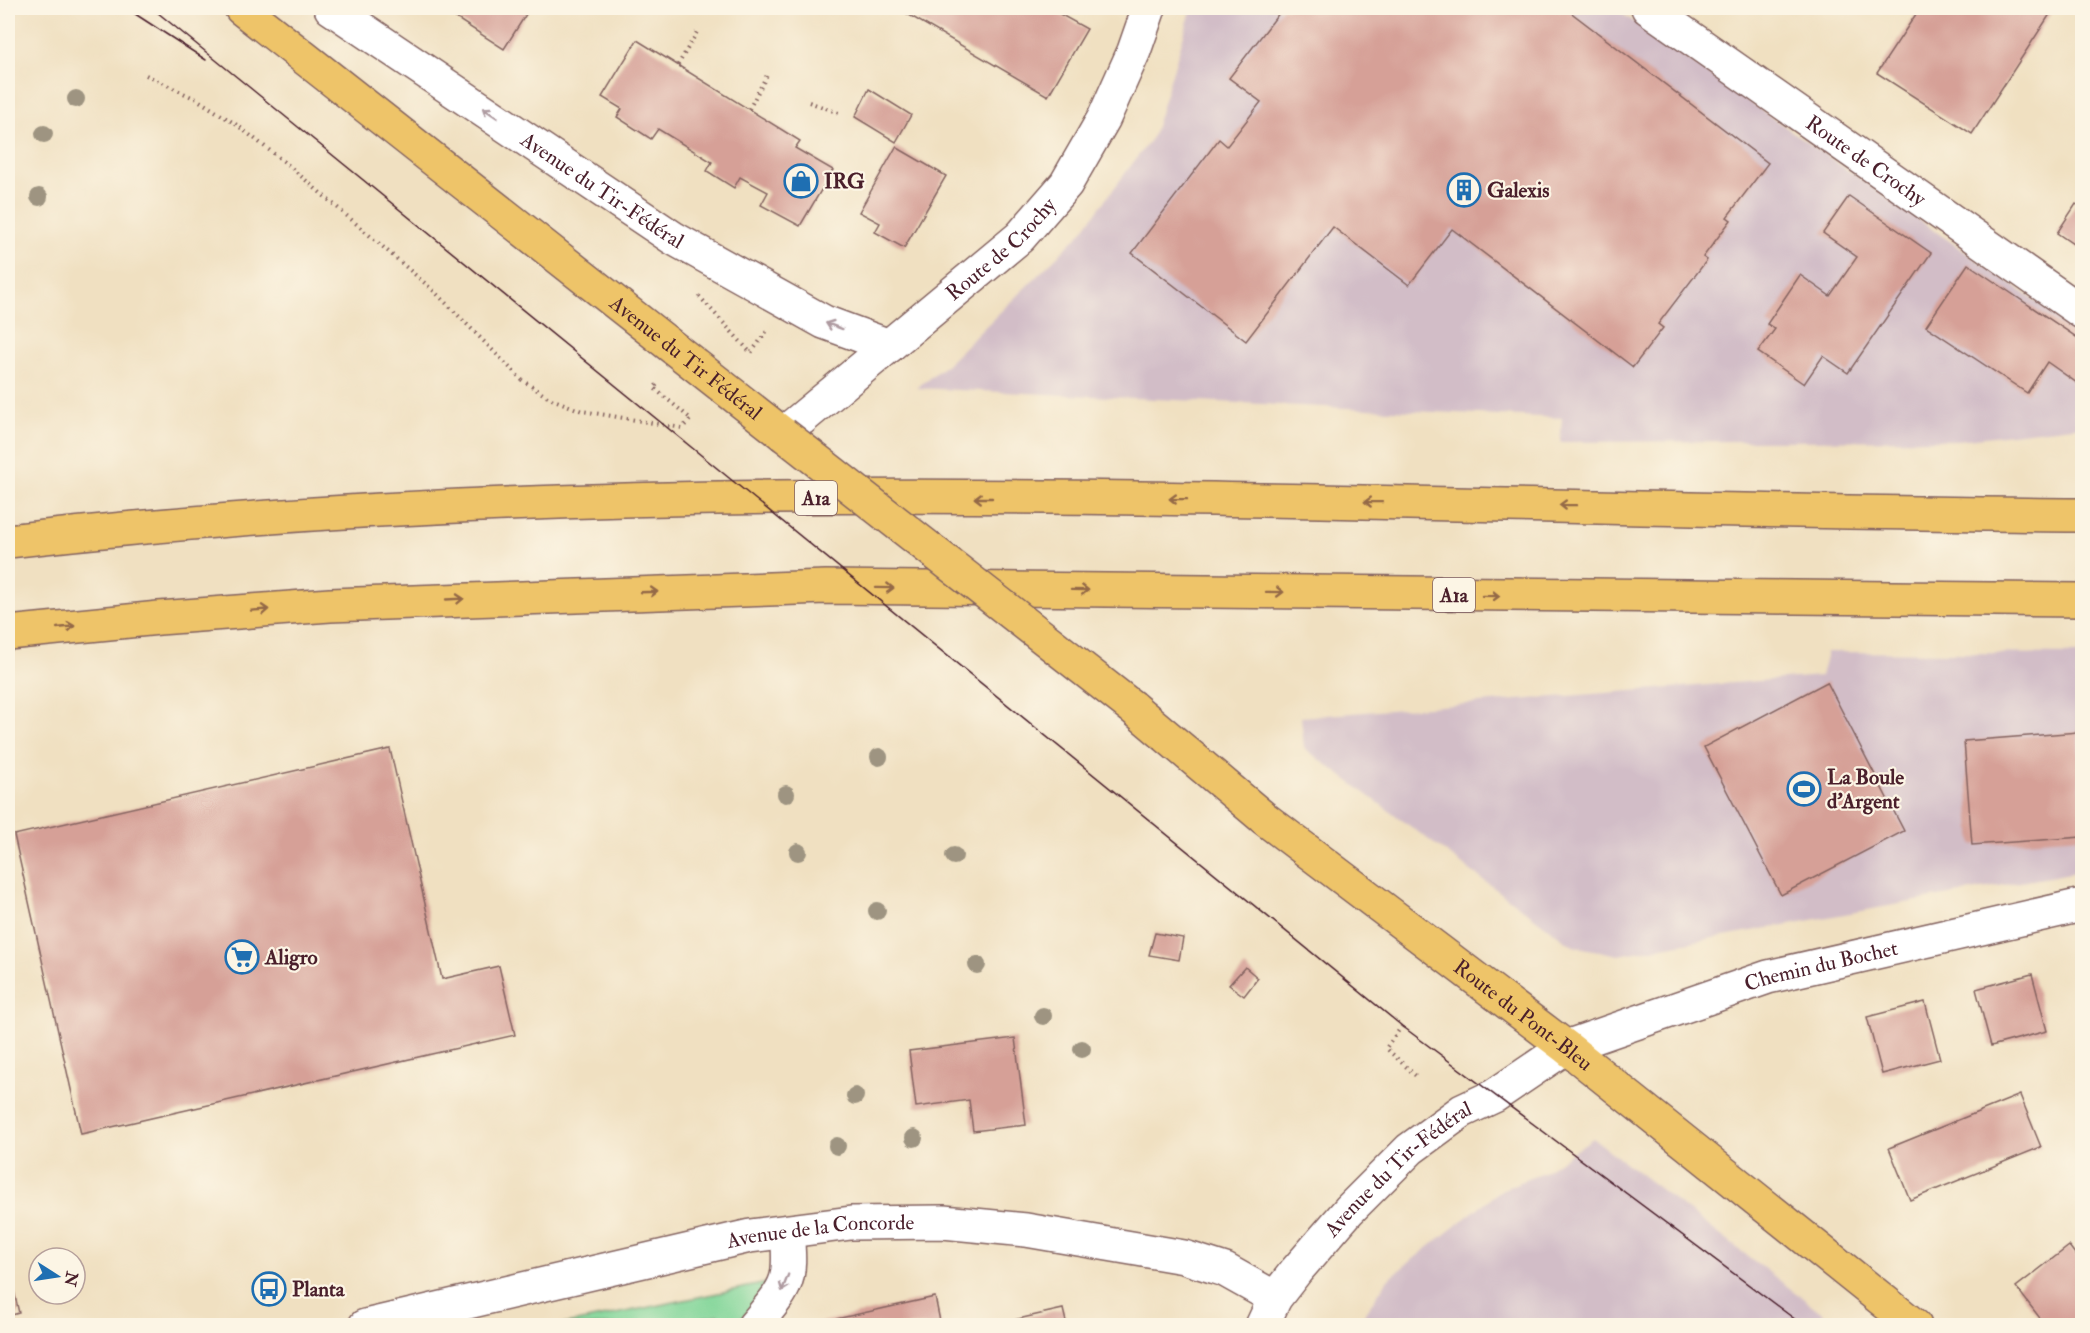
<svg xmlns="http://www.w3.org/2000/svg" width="2090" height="1333" font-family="'IM FELL Double Pica',serif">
  <rect width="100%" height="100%" fill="#fcf5e5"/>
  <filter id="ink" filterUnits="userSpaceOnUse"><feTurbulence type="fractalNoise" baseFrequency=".0167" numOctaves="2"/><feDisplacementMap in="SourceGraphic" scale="12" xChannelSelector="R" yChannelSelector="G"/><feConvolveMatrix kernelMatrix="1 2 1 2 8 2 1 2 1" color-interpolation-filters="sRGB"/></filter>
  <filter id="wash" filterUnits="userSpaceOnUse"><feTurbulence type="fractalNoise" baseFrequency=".008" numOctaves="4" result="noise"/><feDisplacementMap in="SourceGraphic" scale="24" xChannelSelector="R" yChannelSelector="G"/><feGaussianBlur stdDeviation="1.35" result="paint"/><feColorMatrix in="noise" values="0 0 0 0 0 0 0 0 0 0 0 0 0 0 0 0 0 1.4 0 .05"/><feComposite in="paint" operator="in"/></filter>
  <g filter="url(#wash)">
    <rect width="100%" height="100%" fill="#f0e0c1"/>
    <!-- industrial -->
    <g fill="#d2bdc7">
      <path d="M1192,8h422l468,325v93l-124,14 -398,2 2,-24 -646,-30 29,-22 135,-132 73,-98z"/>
      <path d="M1827,652l255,2v217l-463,84 -46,-9 -269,-198 -3,-31 520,-41z"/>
      <path d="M1593,1138l245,187h-481l31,-46 113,-89 43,-18z"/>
    </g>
    <!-- green -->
    <path fill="#80d598" stroke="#657a62" stroke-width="1.5" d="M767,1283l4,4 -33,35 -17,3 -3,-10 -54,10 -107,1z"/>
    <g id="blocks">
      <!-- building -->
      <g fill="#d6a097">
        <path d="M451,8h79l-26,41 -56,-36z"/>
        <path d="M897,8h152l38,21 -39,67z"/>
        <path d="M1283,8h282l203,155 -41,54 4,3 -28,37 4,3 -49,64 5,4 -30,39 -181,-138 -43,56 -76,-58 -87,114 -114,-88 87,-114 8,7 34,-44 -32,-24z"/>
        <path d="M1920,8h134l-82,126 -95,-61z"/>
        <path d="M637,40l163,101 -5,7 38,22 -33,56 -39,-21 7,-13 -28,-15 -6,11 -27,-17 5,-9 -54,-33 -7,10 -34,-22 5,-8 -20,-12z"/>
        <path d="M869,89l42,26 -15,27 -41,-25z"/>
        <path d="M896,147l50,29 -42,72 -29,-16 5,-9 -21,-11z"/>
        <path d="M1849,196l82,57 -83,120 -25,-17 -19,28 -46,-32 17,-23 -8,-5 33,-49 30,21 27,-39 -34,-24z"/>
        <path d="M2076,204l6,4v42l-25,-17z"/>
        <path d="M1968,264l114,77 -2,44 -33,-23 -20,31 -101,-67z"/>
        <path d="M1827,682l77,149 -123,64 -77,-148z"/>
        <path d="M2078,732l4,105 -110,8 -8,-104z"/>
        <path d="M390,749l52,230 57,-13 16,69 -434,99 -67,-299z"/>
        <path d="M1155,933l28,5 -4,22 -30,-5z"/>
        <path d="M1245,967l13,11 -14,18 -15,-11z"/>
        <path d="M2032,974l15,57 -56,15 -15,-57z"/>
        <path d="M1925,1002l15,57 -58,15 -15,-57z"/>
        <path d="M1015,1038l11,87 -53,6 -4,-31 -53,7 -7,-56z"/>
        <path d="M2020,1095l21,52 -131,53 -21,-52z"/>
        <path d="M2069,1246l13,17v61l-36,2 -30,-39z"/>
        <path d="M8,1265l11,48 -11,3z"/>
        <path d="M935,1297l6,29h-132v-1z"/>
        <path d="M1063,1309l4,17h-76v-1z"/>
      </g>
    </g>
  </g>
  <g filter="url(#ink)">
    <use href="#blocks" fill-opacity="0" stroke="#846360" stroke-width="1.5"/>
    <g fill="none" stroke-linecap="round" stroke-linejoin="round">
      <!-- minor casing -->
      <g stroke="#846360" stroke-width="36">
        <g id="minor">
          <path id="s1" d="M331,8l342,230 151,84 65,24"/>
          <path id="s2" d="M1648,8l434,304"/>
          <path id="s3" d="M783,434l237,-197 46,-53 38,-66 30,-67 15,-43"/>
          <path id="s4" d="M365,1326l385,-90 101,-13 92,-1 83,8 158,27 41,13 50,28"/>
          <path d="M754,1326c33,-40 38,-42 33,-94"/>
          <path id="s5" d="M1262,1326l13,-28 21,-27 53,-61 61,-61 52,-38 32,-15 72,-49 202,-70 314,-72"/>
        </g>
      </g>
      <!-- major casing -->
      <g stroke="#846360" stroke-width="36">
        <g id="major">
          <path id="s6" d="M241,8l542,426"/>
          <path id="s7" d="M1132,707l133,112 301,228 349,279"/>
        </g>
      </g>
      <!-- highway casing -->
      <g stroke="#846360" stroke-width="36">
        <g id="highway">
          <path d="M8,541c689,-79 1383,-30 2074,-26"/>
          <path d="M8,633l151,-15 171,-13 496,-18 1256,13"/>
        </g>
      </g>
      <!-- path -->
      <g stroke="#846360" stroke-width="4" stroke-dasharray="1.5 4.5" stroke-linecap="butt">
        <path d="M678,65l19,-33"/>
        <path d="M146,75l52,25 39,25 50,39 148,128 87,88 27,18 33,13 100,17 9,-9 -37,-31 5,-6"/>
        <path d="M809,102l30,11"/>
        <path d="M749,109l18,-34"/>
        <path d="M699,296l52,57 16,-22"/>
        <path d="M1402,1026l-16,22 30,28"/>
      </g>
      <!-- minor -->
      <use href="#minor" stroke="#fff" stroke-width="33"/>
      <!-- major -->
      <use href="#major" stroke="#eec469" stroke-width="33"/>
      <!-- highway -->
      <use href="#highway" stroke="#eec469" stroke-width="33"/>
      <!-- tram -->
      <g stroke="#4a1f2b" stroke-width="1.5">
        <path d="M126,8l80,52"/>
        <path d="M152,8l1250,1018 402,300"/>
      </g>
      <!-- major-bridge casing -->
      <g stroke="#846360" stroke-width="36" stroke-linecap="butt">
        <path id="major-bridge" d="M783,434l349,273"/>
      </g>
      <!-- major-bridge -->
      <use href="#major-bridge" stroke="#eec469" stroke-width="33"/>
    </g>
    <!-- trees -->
    <g fill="#9e9481">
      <circle cx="76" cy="99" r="9"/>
      <circle cx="44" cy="134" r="9"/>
      <circle cx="39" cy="197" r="9"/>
      <circle cx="879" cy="757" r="9"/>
      <circle cx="786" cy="794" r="9"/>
      <circle cx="798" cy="852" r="9"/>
      <circle cx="954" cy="856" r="9"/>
      <circle cx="877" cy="911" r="9"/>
      <circle cx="977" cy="965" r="9"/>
      <circle cx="1043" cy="1016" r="9"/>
      <circle cx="1082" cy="1049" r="9"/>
      <circle cx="855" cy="1096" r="9"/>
      <circle cx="914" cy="1138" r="9"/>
      <circle cx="837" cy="1146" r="9"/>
    </g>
    <!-- one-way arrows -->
    <defs><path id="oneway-shaft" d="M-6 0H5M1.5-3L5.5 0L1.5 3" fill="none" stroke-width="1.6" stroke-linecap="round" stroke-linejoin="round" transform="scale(1.5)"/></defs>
    <g stroke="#ae9aa0">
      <use href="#oneway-shaft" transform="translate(490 113) rotate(-146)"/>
      <use href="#oneway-shaft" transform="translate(834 326) rotate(-160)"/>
      <use href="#oneway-shaft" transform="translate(785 1283) rotate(111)"/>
    </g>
    <g stroke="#946947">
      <use href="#oneway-shaft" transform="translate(983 498) rotate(180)"/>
      <use href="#oneway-shaft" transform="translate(1178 499) rotate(-179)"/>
      <use href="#oneway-shaft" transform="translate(1373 502) rotate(-179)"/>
      <use href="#oneway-shaft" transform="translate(1568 505) rotate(-179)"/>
      <use href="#oneway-shaft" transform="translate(885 588) rotate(1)"/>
      <use href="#oneway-shaft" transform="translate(1080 590) rotate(1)"/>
      <use href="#oneway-shaft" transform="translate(649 592) rotate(-2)"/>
      <use href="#oneway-shaft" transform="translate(1275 592) rotate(1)"/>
      <use href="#oneway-shaft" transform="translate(1491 596) rotate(1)"/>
      <use href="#oneway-shaft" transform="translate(455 599) rotate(-3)"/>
      <use href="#oneway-shaft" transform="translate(260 610) rotate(-4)"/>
      <use href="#oneway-shaft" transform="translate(66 627) rotate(-6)"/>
    </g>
  </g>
  <!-- icons -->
  <defs>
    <g id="shop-ring" transform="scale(1.725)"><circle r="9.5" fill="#fcf5e5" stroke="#1f6fb2" stroke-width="1.5"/><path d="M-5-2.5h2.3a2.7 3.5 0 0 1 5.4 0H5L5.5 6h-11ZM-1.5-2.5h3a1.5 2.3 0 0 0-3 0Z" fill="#1f6fb2"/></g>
    <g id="building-ring" transform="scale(1.725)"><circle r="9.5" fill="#fcf5e5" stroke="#1f6fb2" stroke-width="1.5"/><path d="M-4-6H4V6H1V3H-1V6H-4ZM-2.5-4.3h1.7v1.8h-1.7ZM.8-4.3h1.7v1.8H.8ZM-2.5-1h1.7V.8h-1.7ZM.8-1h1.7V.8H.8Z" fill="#1f6fb2"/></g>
    <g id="stadium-ring" transform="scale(1.725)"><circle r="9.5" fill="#fcf5e5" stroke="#1f6fb2" stroke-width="1.5"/><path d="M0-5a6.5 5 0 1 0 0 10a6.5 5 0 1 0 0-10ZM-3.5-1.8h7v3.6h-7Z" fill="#1f6fb2"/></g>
    <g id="supermarket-ring" transform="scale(1.725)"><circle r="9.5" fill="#fcf5e5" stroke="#1f6fb2" stroke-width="1.5"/><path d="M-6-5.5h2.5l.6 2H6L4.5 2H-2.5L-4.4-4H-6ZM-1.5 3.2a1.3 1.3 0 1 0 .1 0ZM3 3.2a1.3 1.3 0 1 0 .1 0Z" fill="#1f6fb2"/></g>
    <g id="bus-ring" transform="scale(1.725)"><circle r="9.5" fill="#fcf5e5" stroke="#1f6fb2" stroke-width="1.5"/><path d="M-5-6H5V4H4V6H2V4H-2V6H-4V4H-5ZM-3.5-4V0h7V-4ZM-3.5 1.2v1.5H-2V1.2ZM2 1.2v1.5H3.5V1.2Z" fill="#1f6fb2"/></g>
  </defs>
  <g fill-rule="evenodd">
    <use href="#shop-ring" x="801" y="181"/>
    <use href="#building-ring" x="1464" y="190"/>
    <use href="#stadium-ring" x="1804" y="789"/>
    <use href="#supermarket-ring" x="242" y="957"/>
    <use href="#bus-ring" x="269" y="1289"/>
  </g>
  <g text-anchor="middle" stroke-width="4.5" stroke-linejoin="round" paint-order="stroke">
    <!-- shield labels -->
    <g fill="#fcf5e5" stroke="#7f5f63" stroke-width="1.5">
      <rect x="795" y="481" width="42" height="34" rx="4.5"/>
      <rect x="1433" y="578" width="42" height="34" rx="4.5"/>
    </g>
    <g font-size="20" font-weight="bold" fill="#4a1f2b">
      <text x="816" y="505">A1a</text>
      <text x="1454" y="602">A1a</text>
    </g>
    <!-- street labels -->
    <g font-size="21" fill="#4a1f2b" stroke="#fcf5e5">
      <text dy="7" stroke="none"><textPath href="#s2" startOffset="266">Route de Crochy</textPath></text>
      <text dy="7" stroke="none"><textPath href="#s1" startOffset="327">Avenue du Tir-Fédéral</textPath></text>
      <text dy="7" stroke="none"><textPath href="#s3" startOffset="286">Route de Crochy</textPath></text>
      <text dy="7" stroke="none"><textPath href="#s6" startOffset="566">Avenue du Tir Fédéral</textPath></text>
      <text dy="7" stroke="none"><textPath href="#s5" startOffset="687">Chemin du Bochet</textPath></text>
      <text dy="7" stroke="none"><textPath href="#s7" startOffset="498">Route du Pont-Bleu</textPath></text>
      <text dy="7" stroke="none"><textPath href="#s5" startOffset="210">Avenue du Tir-Fédéral</textPath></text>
      <text dy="7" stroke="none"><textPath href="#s4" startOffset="466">Avenue de la Concorde</textPath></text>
    </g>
    <!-- poi labels -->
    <g font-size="21" font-weight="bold" fill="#4a1f2b" stroke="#fcf5e5" text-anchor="start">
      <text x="824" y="188">IRG</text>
      <text x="1487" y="197">Galexis</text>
      <text x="1827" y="784">La Boule<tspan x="1827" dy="24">d'Argent</tspan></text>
      <text x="265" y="964">Aligro</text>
      <text x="292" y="1296">Planta</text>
    </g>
  </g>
  <!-- margin -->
  <rect width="2090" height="1333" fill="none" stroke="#fcf5e5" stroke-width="30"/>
  <!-- north arrow -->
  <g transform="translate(57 1276) rotate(102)"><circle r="28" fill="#fcf5e5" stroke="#b59f9b" stroke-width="1.5"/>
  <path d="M0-4.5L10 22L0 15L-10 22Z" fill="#1f6fb2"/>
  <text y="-9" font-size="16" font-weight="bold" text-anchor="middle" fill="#4a1f2b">N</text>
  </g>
</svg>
